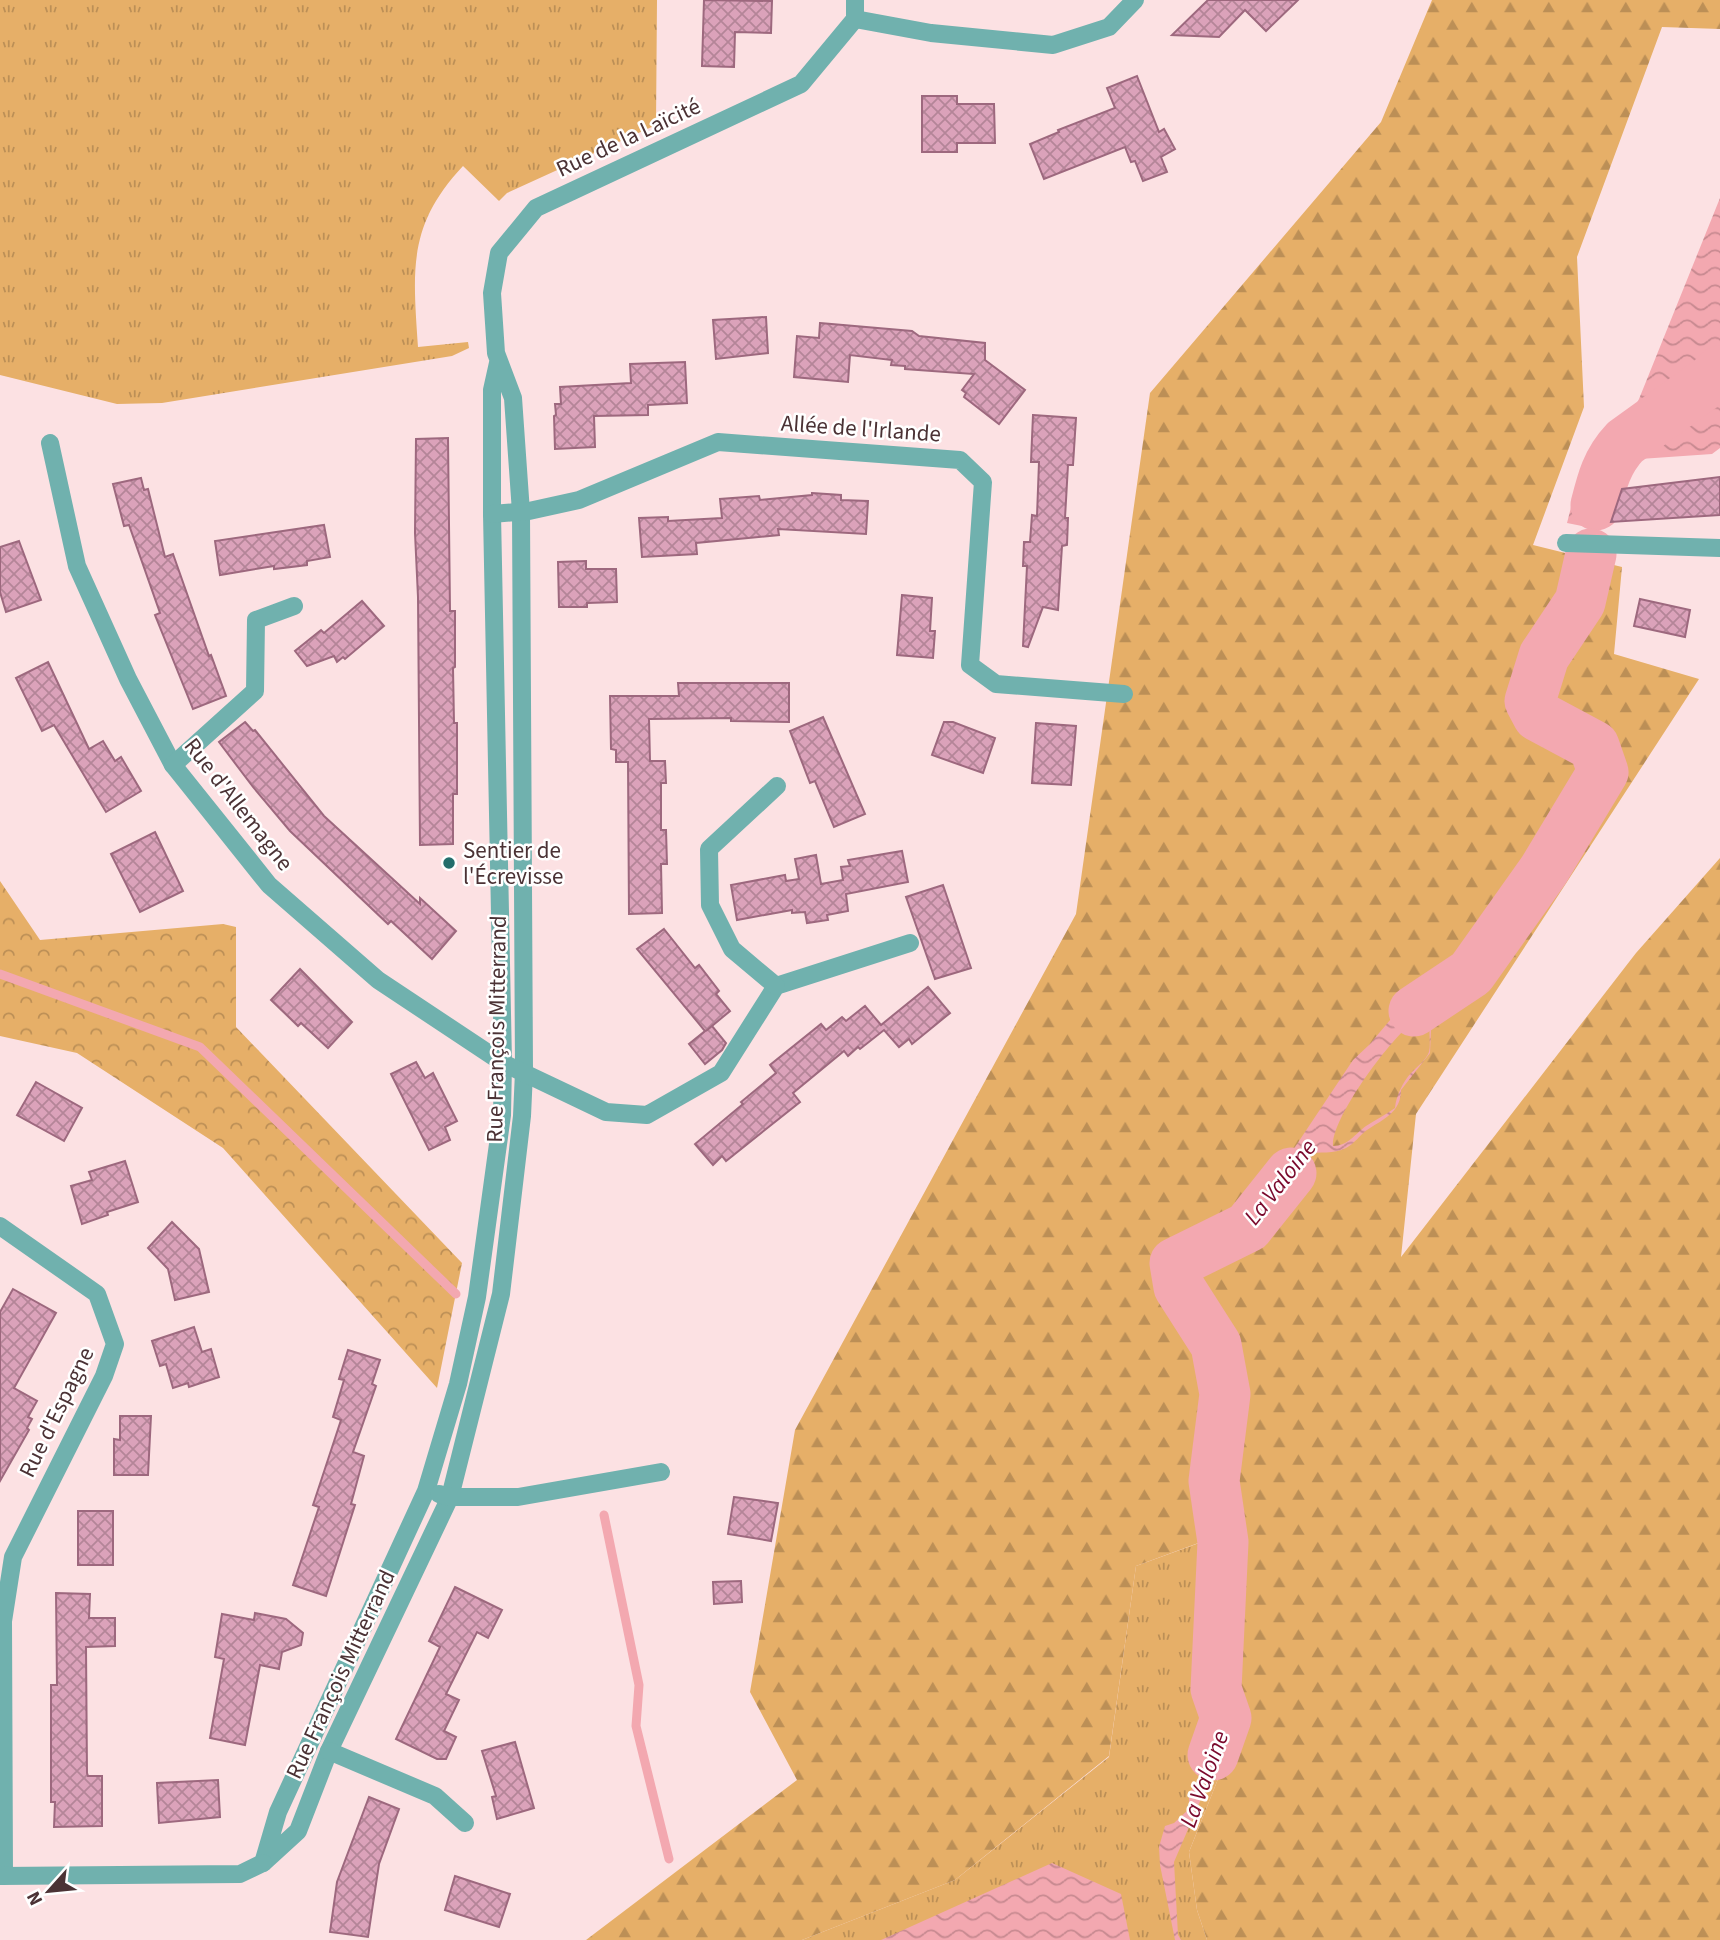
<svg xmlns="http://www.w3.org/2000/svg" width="1720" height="1940" font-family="'Source Sans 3',sans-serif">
  <defs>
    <pattern id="grass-tufts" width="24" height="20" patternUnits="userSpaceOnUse" patternTransform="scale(1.75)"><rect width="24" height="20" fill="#e6af68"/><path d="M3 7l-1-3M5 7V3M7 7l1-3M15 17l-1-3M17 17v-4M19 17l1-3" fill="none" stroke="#bc8f56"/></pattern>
    <pattern id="forest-firs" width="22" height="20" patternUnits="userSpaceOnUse" patternTransform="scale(1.75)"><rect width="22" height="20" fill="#e6af68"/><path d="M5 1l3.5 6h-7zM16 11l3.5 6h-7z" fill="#bc8f56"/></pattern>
    <pattern id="park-crowns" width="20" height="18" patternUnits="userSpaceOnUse" patternTransform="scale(1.75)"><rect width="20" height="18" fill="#e6af68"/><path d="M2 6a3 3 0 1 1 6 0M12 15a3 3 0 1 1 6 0" fill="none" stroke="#bc8f56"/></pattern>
    <pattern id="water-waves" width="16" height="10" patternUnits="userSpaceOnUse" patternTransform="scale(1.75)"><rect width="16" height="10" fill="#f3a8b0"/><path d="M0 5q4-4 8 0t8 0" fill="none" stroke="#c78990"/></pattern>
    <pattern id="building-cross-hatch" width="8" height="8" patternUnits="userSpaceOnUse" patternTransform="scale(1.75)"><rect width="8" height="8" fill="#dba2ba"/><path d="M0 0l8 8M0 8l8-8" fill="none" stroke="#b48598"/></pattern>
  </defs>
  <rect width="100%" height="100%" fill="#fce1e3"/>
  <!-- grass -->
  <g fill="url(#grass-tufts)">
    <path d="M0,0h657l-1,125 -149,68 -8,8 -36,-35c-56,60 -50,104 -45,181l50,-5 1,6 -17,8 -290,47 -45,1 -117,-29z"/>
    <path d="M1232,1531l11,185 -54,136 8,58 10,30h-405l153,-60 154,-123 27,-191z"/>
  </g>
  <!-- forest -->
  <path fill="url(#forest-firs)" d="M1432,0h288v29l-58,-2 -85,230 7,150 -51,138 89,22 -8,87 85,25 -283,435 -15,143 235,-304 84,-95v1082h-513l-10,-30 -8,-58 54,-136 -12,-185 -95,35 -27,190 -154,124 -153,60h-216l211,-160 -47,-88 45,-262 281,-516 74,-521 231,-271z"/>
  <!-- park -->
  <path fill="url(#park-crowns)" d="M0,881l40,59 183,-16 13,3v100l226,236 -25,125 -214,-240 -146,-95 -77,-17z"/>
  <!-- water -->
  <g fill="url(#water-waves)" fill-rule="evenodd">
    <path d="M1720,198v250l-8,6 -72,5 -12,-39 11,-21z"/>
    <path d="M1619,424l14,41 -12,21 -13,41h-21l-20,-4c12,-45 12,-70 52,-99z"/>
    <path d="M1584,552l7,2 -11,48 -36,54 -14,45 8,15 56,30 9,26 -31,47 -28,51 -64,72 -9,31 1,19 -5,12 -27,15 -9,11 -1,23 -29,37c0,22 -17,29 -34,40 -7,5 -13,14 -21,18 -12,6 -27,4 -39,5l-34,48 -25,26 -66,32 -3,28 9,16 18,23 10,19 9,49 -11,87 9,61 -7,146 10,30 -25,81 -27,63 4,73 3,5h-6l-15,-75 -1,-18 6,-21 9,-3 15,-14v-15l23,-37 3,-11 -9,-43 10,-54 1,-64 -9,-105 11,-94 -7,-18 -6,-38 -15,-11 -20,-27v-15l4,-14 11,-19 20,-17 58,-29 6,-6 11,-24 72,-108 16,-15 27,-32 70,-55 9,-21 46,-53 58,-82 16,-30 -4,-13 -61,-39 -6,-11 -1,-15 15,-42 30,-42 8,-17zM1458,996h7v3c-9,7 -21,6 -29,15 -11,12 -4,25 -7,38 -3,8 -12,15 -18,21 -8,9 -15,23 -16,35 -10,7 -20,12 -29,18 -11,8 -18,20 -33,20 -2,-27 55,-104 78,-122 14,-11 30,-20 47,-28z"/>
    <path d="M1052,1863l69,31 9,46h-249z"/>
  </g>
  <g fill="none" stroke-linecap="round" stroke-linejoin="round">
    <!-- stream -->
    <g stroke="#f3a8b0" stroke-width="9">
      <path d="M0,974l200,73 256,247"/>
      <path d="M604,1515l35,170 -3,41 33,133"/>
    </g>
    <!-- river -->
    <g stroke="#f3a8b0" stroke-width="51">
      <path d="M1596,505c6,-24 11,-44 29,-63l86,-62 9,-9"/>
      <path d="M1414,1011l57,-38 73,-103 59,-98 -9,-26 -56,-30 -8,-15 14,-45 36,-54 11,-48"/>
      <path d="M1213,1755l13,-37 -10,-29 7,-147 -9,-61 11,-87 -9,-49 -37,-58 -4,-24 73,-36 43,-54"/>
    </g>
  </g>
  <!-- building -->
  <g fill="url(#building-cross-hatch)" stroke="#9d687e" stroke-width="2">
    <path d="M704,0l68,1 -1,32 -36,-1 -1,35 -32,-1z"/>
    <path d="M1208,0h90l-32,31 -21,-21 -26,27 -47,-2z"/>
    <path d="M1137,76l22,56 5,-3 11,20 -14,8 6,15 -24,9 -8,-20 -4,1 -6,-15 -81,32 -14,-35 29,-12 -1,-2 57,-22 -8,-20z"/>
    <path d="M922,96h35v8h37l1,39h-38v9h-35z"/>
    <path d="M766,317l2,36 -52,6 -3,-39z"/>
    <path d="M820,323l92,8 7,5 66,7v17l40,30 -26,34 -35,-27 2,-4 -4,-3 12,-16 -69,-5v-3l-14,-1 1,-5 -42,-5 -2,27 -54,-5 3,-41 22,2z"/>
    <path d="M685,362l2,41 -39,2v10l-54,1 1,31 -40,2 -1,-33 2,-1 -1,-11h6l-1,-17 71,-4 -1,-19z"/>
    <path d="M1033,415l43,3 -3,47h-5l-3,53h3l-1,27 -5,1 -4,64 -15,-3 -15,40 -5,-1 4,-80h-4l1,-24h6l2,-27 5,1 2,-54h-8z"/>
    <path d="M448,438l2,173h5v56l-2,1 1,55h3v71h-4v50l-33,1 -2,-248 -3,-64 1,-94z"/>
    <path d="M1720,477v38l-109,7 11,-33z"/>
    <path d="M141,478l3,12 4,-1 17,68 8,-3 36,102 2,-1 15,41 -33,13 -38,-94 5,-2 -31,-88 -5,1 -11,-42z"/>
    <path d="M812,493l29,2v5l27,1 -2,33 -88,-5 1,6 -83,8 1,11 -55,3 -3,-39 29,-1v4l54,-3 -2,-19 39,-3 1,4 52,-5z"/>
    <path d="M324,525l6,32 -23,4v4l-33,4v-3l-54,9 -5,-34z"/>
    <path d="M19,541l22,59 -35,12 -6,-20v-45z"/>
    <path d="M586,561v8h30l1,33 -30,1v4h-28l-1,-45z"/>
    <path d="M902,595l30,3 -2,33h5l-2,27 -36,-3z"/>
    <path d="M1640,599l50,11 -5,27 -51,-11z"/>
    <path d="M362,601l22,25 -39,33 -2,-2 -6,5 -3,-6 -27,10 -12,-15 26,-21 3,3z"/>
    <path d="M48,662l41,87 14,-8 12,20 6,-4 20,34 -35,21 -52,-87 -12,6 -26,-53z"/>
    <path d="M678,683h111v39l-58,-1v-3l-82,1 1,42h15l1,22h-5v47h5l1,34h-6l1,49 -33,1 -1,-152h-12v-12l-5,-1 -1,-53h69z"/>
    <path d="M823,717l42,97 -31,13 -19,-46 -5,2 -20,-52z"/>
    <path d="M245,722l8,9 2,-1 69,86 96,88v-6l36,33 -24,28 -41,-38 -3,3 -98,-93 -37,-44 -34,-45z"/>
    <path d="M944,722h9l42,16 -12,35 -51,-18z"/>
    <path d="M1036,723l40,3 -5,59 -39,-2z"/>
    <path d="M155,832l28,59 -43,21 -29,-58z"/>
    <path d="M902,851l6,31 -62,12 2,17 -21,4 1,5 -21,3 -2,-11 -13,1v-3l-55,10 -6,-35 54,-10 1,6 13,-2 -4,-20 21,-4 5,29 22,-4 -2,-13 9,-1 -2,-6z"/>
    <path d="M943,885l28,83 -36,11 -29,-82z"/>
    <path d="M664,929l31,39 4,-3 20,26 -3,3 14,17 -24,20 6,-5 14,17 -4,7 -17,14 -16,-20 16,-13 -68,-82z"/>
    <path d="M300,969l52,53 -24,26 -27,-25 -3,3 -27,-26z"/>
    <path d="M928,987l22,26 -38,31 -3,-5 -10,8 -15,-17 -24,19 -2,-2 -10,9 -4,-5 -51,42 7,9 -74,59 -4,-5 -9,9 -18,-21 48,-40 -2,-2 35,-29 -6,-8 51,-41 5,6 16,-13 4,4 19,-15 16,19z"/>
    <path d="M416,1062l9,16 8,-5 24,48 -12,6 5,13 -21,10 -38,-76z"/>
    <path d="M36,1082l46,26 -18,33 -47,-26z"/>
    <path d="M125,1161l13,41 -31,10 1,3 -26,9 -11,-38 21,-6 -3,-8z"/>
    <path d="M172,1222l27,27 10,43 -34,8 -7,-31 -20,-21z"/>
    <path d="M13,1289l43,24 -42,75 23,13 -9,16 4,2 -5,9 2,2 -29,51v-169z"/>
    <path d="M194,1327l8,25 9,-3 8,28 -30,10 -1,-4 -15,5 -7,-24 -6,2 -8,-25z"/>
    <path d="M348,1350l32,10 -8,24 4,2 -23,66 11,4 -13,48 4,1 -29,91 -33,-11 26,-78 -6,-2 28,-85 -8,-3 11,-37 -5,-1z"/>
    <path d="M120,1416h31l-3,59h-34v-36l6,1z"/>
    <path d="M734,1497l44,6 -7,38 -43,-7z"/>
    <rect x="78" y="1511" width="35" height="54"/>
    <path d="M741,1581l1,21 -28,2 -1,-22z"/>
    <path d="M455,1587l47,23 -14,28 -11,-6 -31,62 13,6 -15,31 12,6 -10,22h-9l-41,-20 44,-92 -11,-6z"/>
    <path d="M56,1593l34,1 -1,24h26v28l-29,1 1,126 1,3h14v50l-48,1 1,-25h-4v-117h6z"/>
    <path d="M255,1613l31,6 17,14 -2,12 -19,7 -3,17 -19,-4 -15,80 -35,-7 14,-79 -9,-2 7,-43 32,6z"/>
    <path d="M515,1742l19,66 -37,11 -5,-22 4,-1 -14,-45z"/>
    <path d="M218,1780l2,37 -61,6 -2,-40z"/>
    <path d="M369,1797l30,12 -20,55 -11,73 -38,-5 7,-50z"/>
    <path d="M455,1876l55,18 -11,33 -54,-17z"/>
  </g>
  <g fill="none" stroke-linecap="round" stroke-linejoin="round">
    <!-- minor -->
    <g stroke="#70b1ae" stroke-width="18">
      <path d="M855,19l76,14 122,12 56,-18 26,-27"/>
      <path d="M498,363l-6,27v124l11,549 -1,52 -25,182 -19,87 -32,107 -148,321 -15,51 35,-32 31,-80 121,-254 51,-203 21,-178 2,-44 -3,-560 -8,-114 -17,-45 -4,-60 7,-40 37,-45 265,-124 54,-65v-19"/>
      <path d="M50,443l27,123 51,113 45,86 96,120 109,95 125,83 103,49 41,3 74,-42 55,-87 134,-43"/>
      <path d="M492,514l37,-3 50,-11 139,-58 242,18 23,22 -13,183 26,19 128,10"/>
      <path d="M1566,543l154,5"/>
      <path d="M173,765l82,-74 1,-71 38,-14"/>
      <path d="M776,986l-44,-37 -22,-44 -1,-56 68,-63"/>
      <path d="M0,1226l97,68 18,50 -11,32 -91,181 -10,64 1,255"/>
      <path d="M439,1494l11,3h68l143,-25"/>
      <path d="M329,1751l106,45 30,27"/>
      <path d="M0,1876l240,-2 23,-11"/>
    </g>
  </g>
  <!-- markers -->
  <circle fill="#236e6c" stroke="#fff" stroke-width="2.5" cx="449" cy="863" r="7"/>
  <g text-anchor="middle" stroke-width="5" stroke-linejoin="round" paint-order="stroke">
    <!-- street labels -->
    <g font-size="23" fill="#4b3235" stroke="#fff">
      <text transform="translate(628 137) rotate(-25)" y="8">Rue de la Laïcité</text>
      <text transform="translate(861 428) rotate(4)" y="8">Allée de l'Irlande</text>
      <text transform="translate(239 804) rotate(52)" y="8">Rue d'Allemagne</text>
      <text transform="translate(496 1029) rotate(-89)" y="8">Rue François Mitterrand</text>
      <text transform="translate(56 1412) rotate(-64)" y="8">Rue d'Espagne</text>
      <text transform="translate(340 1674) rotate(-65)" y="8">Rue François Mitterrand</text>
    </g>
    <!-- poi labels -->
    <g font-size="23" fill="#4b3235" stroke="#fff" text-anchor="start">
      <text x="463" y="858">Sentier de<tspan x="463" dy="26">l'Écrevisse</tspan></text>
    </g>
    <!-- water labels -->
    <g font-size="24" font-style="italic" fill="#7a092c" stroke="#fff">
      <text transform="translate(1280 1182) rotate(-52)" y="8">La Valoine</text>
      <text transform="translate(1204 1779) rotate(-70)" y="8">La Valoine</text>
    </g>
  </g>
  <!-- north arrow -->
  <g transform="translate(49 1891) rotate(243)" stroke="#ffffff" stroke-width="5" paint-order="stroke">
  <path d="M0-5L12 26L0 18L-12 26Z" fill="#4b3235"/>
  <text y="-10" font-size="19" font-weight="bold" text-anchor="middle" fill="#4b3235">N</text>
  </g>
</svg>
